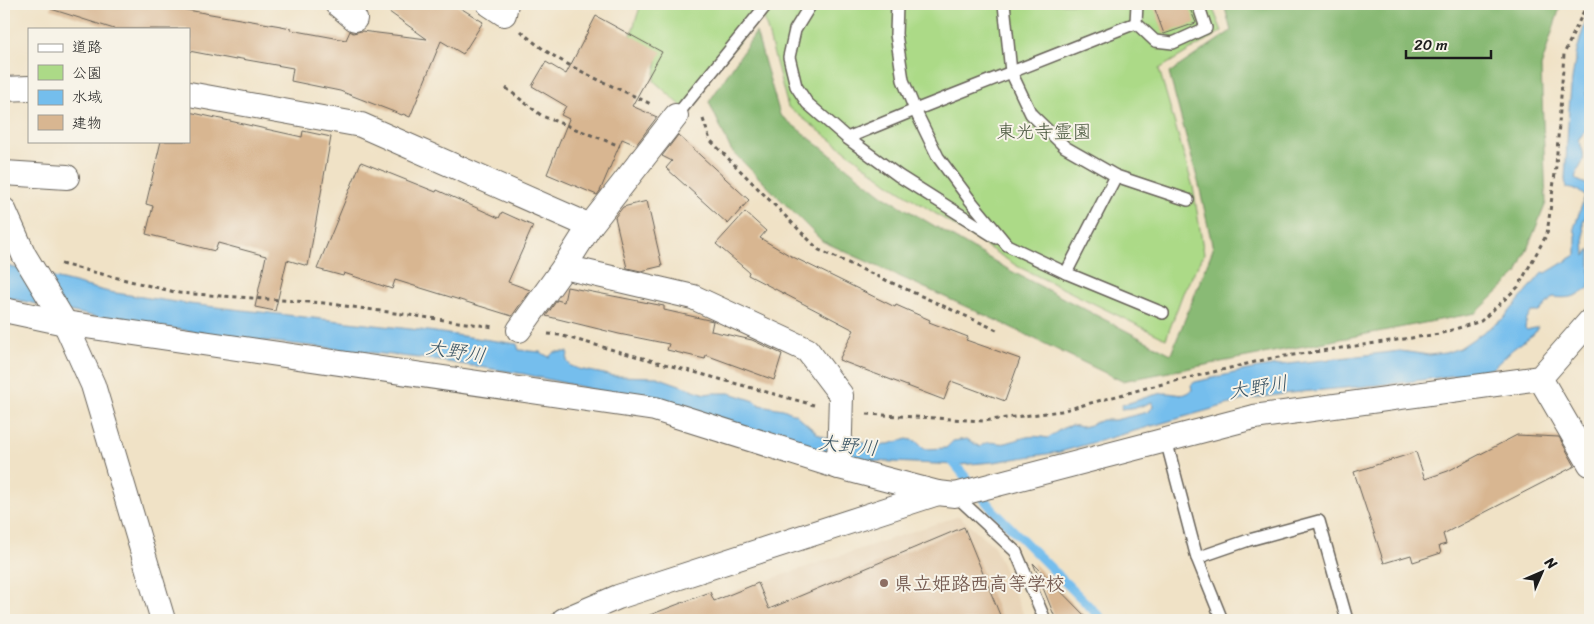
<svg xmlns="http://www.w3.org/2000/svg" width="1594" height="624" font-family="Sriracha,'Klee One',sans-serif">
  <rect width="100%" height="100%" fill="#f7f3e8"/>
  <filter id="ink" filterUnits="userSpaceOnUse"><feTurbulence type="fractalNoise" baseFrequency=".02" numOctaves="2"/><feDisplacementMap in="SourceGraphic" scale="10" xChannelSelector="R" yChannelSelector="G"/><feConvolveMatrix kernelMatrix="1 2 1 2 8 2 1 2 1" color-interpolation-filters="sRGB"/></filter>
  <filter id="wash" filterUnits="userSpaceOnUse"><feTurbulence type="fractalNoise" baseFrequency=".0096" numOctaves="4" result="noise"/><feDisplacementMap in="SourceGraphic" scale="20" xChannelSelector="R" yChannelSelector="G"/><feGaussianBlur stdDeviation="1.12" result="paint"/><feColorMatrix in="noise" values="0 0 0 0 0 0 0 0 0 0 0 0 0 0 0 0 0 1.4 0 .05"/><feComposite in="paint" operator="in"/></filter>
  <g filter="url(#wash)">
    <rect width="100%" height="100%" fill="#f0e2c6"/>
    <!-- built -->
    <path fill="#e8d4b7" d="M959,516l35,30 32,74h-378z"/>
    <!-- green -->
    <path fill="#acda87" stroke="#647b52" d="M641,4h570l11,27 -63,38 34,118 11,67 -21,39 -17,46 -149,-73 -129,-83 -100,-76 -25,-93 -69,80 -7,17 -33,-30 4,-28 -28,-15z"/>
    <!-- forest -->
    <path fill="#89ba74" stroke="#526b48" d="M1224,4h337l-20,63 5,136 -29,71 -41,39 -354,68 -118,-57 -182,-83 -91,-91 -22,-48 47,-70 24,83 102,80 129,76 160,83 42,-105 -14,-64 -30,-112 62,-42z"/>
    <!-- water -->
    <path fill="#74beed" stroke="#486d84" d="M1590,12v50l-4,31 4,14v18l-12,15c3,6 7,13 5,20 -1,6 -6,9 -8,19l15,7v22l-7,14 2,34 5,-7v38c-13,10 -20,12 -37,10l-14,15h-7l-5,6 -2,10 2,2 11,-3 -4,7 -21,15 -20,19 -29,6 -64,9 -110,10 -46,7 -184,52 -67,10 -35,3 -109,-5 -152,-47 -173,-39 -96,-15 -199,-22 -133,-20 -92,-20v-32l105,27 80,12 239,27 89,13 2,6 21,2 9,5 5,-5h14l-1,9 4,5 8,3 35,7 43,1 48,17 7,-1h18l22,7 8,5 23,4 12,5 23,20 11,5 33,3 15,5 30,-8 9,2 8,8 22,-1 7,-7 14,-2 13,8c9,-9 16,-2 26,-4 19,-5 21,-9 42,-5l13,-9 10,-4 11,2 8,-2 12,-5h13l33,-8 5,-5 -1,-5 -13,5 -18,2 1,-4c12,-3 30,-11 43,-12 11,0 18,5 27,-3l-1,-5 4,-3 52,-12 25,-4 128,-15 29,4 16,-2 15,-5 44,-30 39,-46 3,1 30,-18v-20l-2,-7 11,-32 -8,-6 -11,-2 -1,-10c4,-55 2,-115 25,-166z"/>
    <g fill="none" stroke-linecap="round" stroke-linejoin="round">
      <!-- stream -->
      <path stroke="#74beed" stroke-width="9" d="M948,456l45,54 110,110"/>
    </g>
    <g id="blocks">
      <!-- building -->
      <g fill="#d8b691">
        <path d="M52,4h100l129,22 10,2v2l55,10 4,-9 3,2 8,-2 66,8 -49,-35h76l29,18 -20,32 -22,-13 -31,76 -7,-3 -1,1 -62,-24 -49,-10 2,-13 -57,-10v2l-47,-9v-22h-75l-63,-20z"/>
        <path d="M1153,4h35l8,19 -32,11z"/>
        <path d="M596,16l66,36 -30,54 25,11 -21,28 -14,-6 -22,52 -3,4 -50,-21 22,-55 -8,-4 5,-9 -34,-20 14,-24 20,12z"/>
        <path d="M189,112l113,25 1,-6 28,6 -23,129 -21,-6 -12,51 -20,-4 11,-51 -48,-13 -3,8 -69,-17 7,-28 -7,-2 15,-63h28z"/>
        <path d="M678,135l71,65 -21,24 -62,-56 6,-7 -10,-5z"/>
        <path d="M361,162l75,30 1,-2 62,28 3,-6 31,14 -25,56 22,8 -18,26 -117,-36 -3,9 -48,-16 -1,3 -26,-7z"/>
        <path d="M647,201l15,65 -21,5 -14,-3 -12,-51 8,-10z"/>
        <path d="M745,212l21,19 -6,7 29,17 106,52 1,-2 34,15 -1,2 39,15 -2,3 54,19 -15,42 -54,-20 -7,19 -105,-40 15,-30 -106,-55 1,-3 -33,-28z"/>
        <path d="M567,287l97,19v4l49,11 -2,10 41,9 30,14 -8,26 -68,-25 -1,4 -38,-9 2,-6 -50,-10 -73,-18 11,-16 7,2z"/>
        <path d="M1517,435l42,2 16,29 -132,68 3,10 -7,2 2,7 -28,9 -2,-7 -27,8 -30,-91 62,-20 9,27 23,-8z"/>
        <path d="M964,527l38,93h-360v-2l68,-26 4,9 44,-18 11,26z"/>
        <path d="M1033,563l56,57h-33z"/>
      </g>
    </g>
  </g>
  <g filter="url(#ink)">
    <use href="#blocks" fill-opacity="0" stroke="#666158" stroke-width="1"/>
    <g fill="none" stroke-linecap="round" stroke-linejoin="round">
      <!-- lane casing -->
      <g stroke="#666158" stroke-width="14">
        <g id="lane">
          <path d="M811,4l-16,26 -6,27 7,29 11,17 40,35 52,38 98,62"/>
          <path d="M897,4l-1,30 7,46 12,30 23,47 32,43 37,45 59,28 97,40"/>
          <path d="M1004,4l7,68 20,42 34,33 51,29 72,24"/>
          <path d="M1137,4l-1,19 19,18 18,2 33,-15 -8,-24"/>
          <path d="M676,116l91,-112"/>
          <path d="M847,138l68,-28 221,-87"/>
          <path d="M1066,273l50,-97"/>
          <path d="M1166,440l31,118 25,62"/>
          <path d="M955,495l61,57 29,68"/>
          <path d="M1197,558l52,-18 70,-19 28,99"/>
        </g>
      </g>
      <!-- street casing -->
      <g stroke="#666158" stroke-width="26">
        <g id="street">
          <path d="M337,4l18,15"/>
          <path d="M489,4l15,10 2,-10"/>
          <path d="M4,89l25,-1"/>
          <path d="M189,94l172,31 229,101 -26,41 129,30 114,53 34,45 -2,72"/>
          <path d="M4,173l63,4"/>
          <path d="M4,210l20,45 41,68 28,62 70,235"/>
          <path d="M590,226l86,-110"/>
          <path d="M4,310l61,13 590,86 184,58 99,26 17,2 299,-78 286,-39 50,-57"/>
          <path d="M519,330l45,-63"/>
          <path d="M1540,378l50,86"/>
          <path d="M564,620l54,-23 320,-104"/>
        </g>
      </g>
      <!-- path -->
      <g stroke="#666158" stroke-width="3" stroke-dasharray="4 4" stroke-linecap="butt">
        <path d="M521,31c34,33 89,53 132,74"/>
        <path d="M506,88l36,28 78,30"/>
        <path d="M703,119l7,21 109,110 180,81"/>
        <path d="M61,264l118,29 145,10 170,24"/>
        <path d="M548,334l11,1 255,70"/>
        <path d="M867,414l116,7 78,-10 89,-24 122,-29 167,-24 42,-13 37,-34 29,-53 9,-68 8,-112 23,-50"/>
      </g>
      <!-- lane -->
      <use href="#lane" stroke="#fff" stroke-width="11"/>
      <!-- street -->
      <use href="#street" stroke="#fff" stroke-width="24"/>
    </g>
  </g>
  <!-- markers -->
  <circle fill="#8d6e63" stroke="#f7f3e8" stroke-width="2" cx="884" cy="583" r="5"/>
  <g text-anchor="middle" stroke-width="4" stroke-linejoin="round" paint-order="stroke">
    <!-- park labels -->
    <g font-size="19" fill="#47553c" stroke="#f7f3e8">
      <text x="1044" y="138">東光寺霊園</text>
    </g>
    <!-- education labels -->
    <g font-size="19" font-weight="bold" fill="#785e54" stroke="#f7f3e8" text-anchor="start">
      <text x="894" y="590">県立姫路西高等学校</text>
    </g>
    <!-- water labels -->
    <g font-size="20" font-style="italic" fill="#3b5565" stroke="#f7f3e8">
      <text transform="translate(456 351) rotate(9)" y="7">大野川</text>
      <text transform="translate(1258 387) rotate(-9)" y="7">大野川</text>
      <text transform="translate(848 445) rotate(6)" y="7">大野川</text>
    </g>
  </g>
  <!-- margin -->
  <rect width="1594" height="624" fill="none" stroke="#f7f3e8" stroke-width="20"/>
  <!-- legend -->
  <rect x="28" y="28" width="162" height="115" fill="#f7f3e8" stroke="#9f9d96"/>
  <rect x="38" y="44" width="25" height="8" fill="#ffffff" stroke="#9f9d96"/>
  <text x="72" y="52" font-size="15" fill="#1c1c1c">道路</text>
  <rect x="38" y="65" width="25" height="15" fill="#acda87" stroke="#9f9d96"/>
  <text x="72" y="78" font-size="15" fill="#1c1c1c">公園</text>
  <rect x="38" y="90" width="25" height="15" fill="#74beed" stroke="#9f9d96"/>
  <text x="72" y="102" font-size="15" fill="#1c1c1c">水域</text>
  <rect x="38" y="115" width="25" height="15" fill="#d8b691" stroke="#9f9d96"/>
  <text x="72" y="128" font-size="15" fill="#1c1c1c">建物</text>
  <!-- north arrow -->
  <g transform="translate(1542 572) rotate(45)" stroke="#f7f3e8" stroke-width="4" paint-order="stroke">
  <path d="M0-4L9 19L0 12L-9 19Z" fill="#1c1c1c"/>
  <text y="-8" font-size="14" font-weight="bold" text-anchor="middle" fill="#1c1c1c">N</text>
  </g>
  <!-- scale -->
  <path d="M1406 50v8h85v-8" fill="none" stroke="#1c1c1c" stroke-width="2.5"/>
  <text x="1414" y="50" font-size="15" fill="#1c1c1c" stroke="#f7f3e8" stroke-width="4" paint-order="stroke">20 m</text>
</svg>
